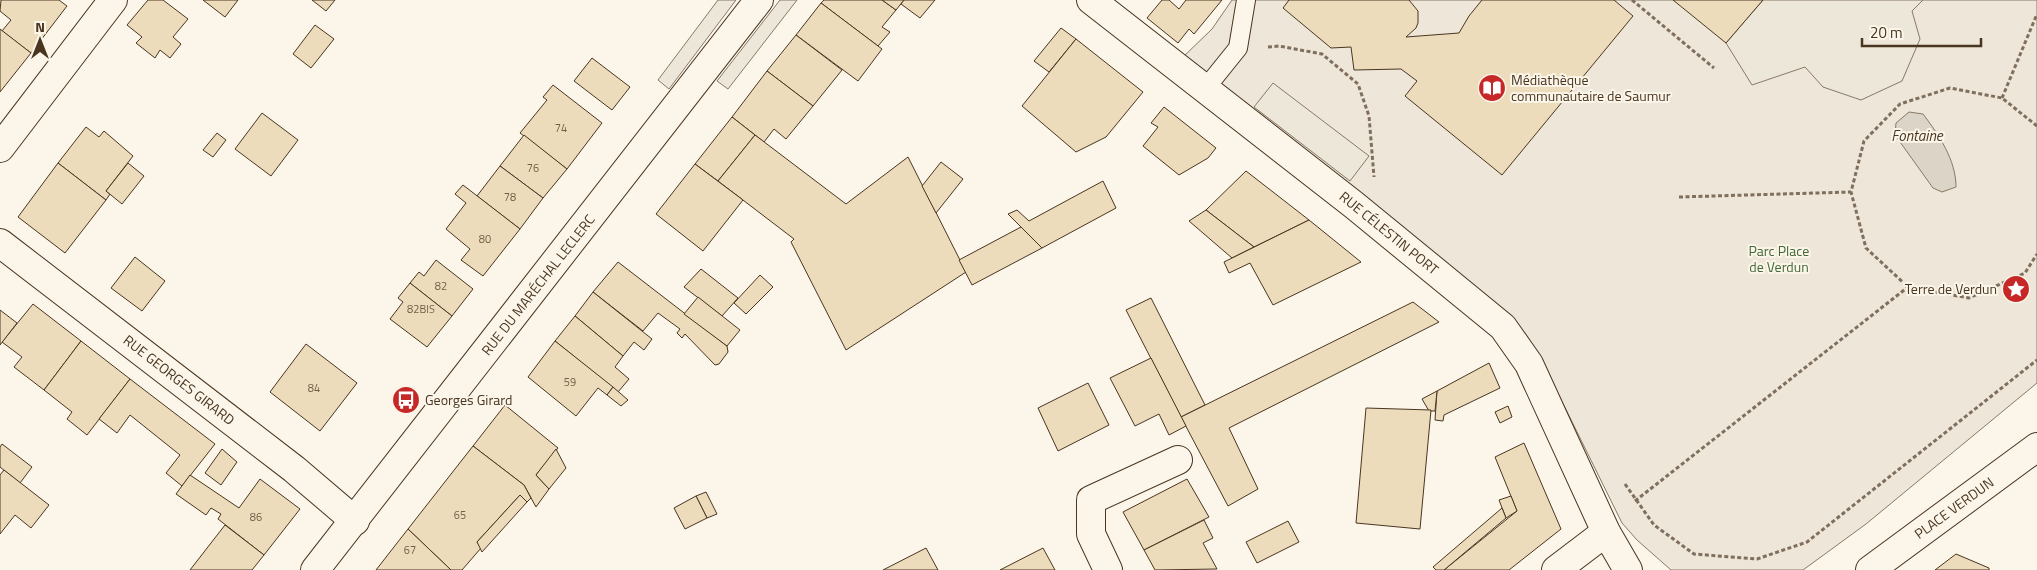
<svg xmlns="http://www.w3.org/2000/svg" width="2037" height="570" font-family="'Titillium Web',sans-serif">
  <rect width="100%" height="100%" fill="#fbf6e9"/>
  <!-- green -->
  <path fill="#ede6d9" stroke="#887966" d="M1232,0h805v383l-171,141 -63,46h-132l-34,-30 -15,-17 -81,-164 -40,-52 -319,-249 30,-29z"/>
  <!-- parking -->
  <g fill="#ede7d9" stroke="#887966">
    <path d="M718,0h18l-67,89 -11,-9z"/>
    <path d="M780,0h17l-69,89 -11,-8z"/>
    <path d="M1763,0h160l-11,11 8,28 -18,42 -41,19 -38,-13 -18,-20 -53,18 -26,-42z"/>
    <path d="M1273,83l96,73 -19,25 -96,-74z"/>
  </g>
  <!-- water -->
  <path fill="#dcd4c6" stroke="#887966" d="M1909,112l14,2c16,21 33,46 33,73l-14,5 -9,-4 -38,-53 1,-12z"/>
  <!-- building -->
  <g fill="#ecdcbc" stroke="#4a3520">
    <path d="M1,0h58l8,6 -36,47 -29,-22 9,-11 -11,-9z"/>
    <path d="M148,0h15l25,19 -15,18 8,7 -11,14 -10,-8 -5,8 -19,-15 6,-6 -15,-12z"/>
    <path d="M203,0h35l-13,17z"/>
    <path d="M312,0h23l-9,11z"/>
    <path d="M824,0h58l14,10 -14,17 8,5 -12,14 -57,-43z"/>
    <path d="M882,0h22l-8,10z"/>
    <path d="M904,0h31l-15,18 -19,-14z"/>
    <path d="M1162,0h7l10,9 7,-9h36l-28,34 -5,-5 -11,14 -31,-25z"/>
    <path d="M1289,0h120l9,11v12l-2,5 -10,9 53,-4 10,-17 13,-16h132l19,16 -131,159 -97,-79 12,-15 -16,-12 -47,1 -3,-23 -20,1 -48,-40z"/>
    <path d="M1673,0h90l-37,43z"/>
    <path d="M821,3l61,46 -24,32 -62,-46z"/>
    <path d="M315,25l19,14 -23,29 -18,-14z"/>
    <path d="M1061,28l15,11 -27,33 -15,-11z"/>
    <path d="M0,29l31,24 -31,39z"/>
    <path d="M796,35l46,35 -29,36 -46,-35z"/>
    <path d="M1076,39l67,53 -37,45 -30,15 -54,-46z"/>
    <path d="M592,58l38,29 -18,23 -38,-29z"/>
    <path d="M767,71l46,35 -27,33 -12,-10 -10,13 -32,-25z"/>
    <path d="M553,85l49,38 -35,46 -47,-36 27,-33 -4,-3z"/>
    <path d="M1164,107l52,41 -8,10 -29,17 -36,-29 15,-19 -7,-4z"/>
    <path d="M262,113l36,27 -27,36 -36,-27z"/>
    <path d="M732,117l23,18 -37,46 -23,-17z"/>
    <path d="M86,127l13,10 5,-6 29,25 -27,35 4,3 -4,6 -48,-37z"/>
    <path d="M217,133l9,7 -13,17 -10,-7z"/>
    <path d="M524,135l43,34 -24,29 -43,-32z"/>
    <path d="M755,135l91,69 62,-47 58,115 -120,78 -55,-108 3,-3 -76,-58z"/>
    <path d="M941,162l22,17 -27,34 -14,-27z"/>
    <path d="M58,163l48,37 -41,53 -47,-36z"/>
    <path d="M128,163l16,13 -22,28 -16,-13z"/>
    <path d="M695,164l48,36 -40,51 -47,-37z"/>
    <path d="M500,166l43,32 -23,31 -43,-33z"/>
    <path d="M1246,171l63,49 -55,27 -48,-37z"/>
    <path d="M1103,181l13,27 -74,40 -34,-34 9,-4 12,11z"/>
    <path d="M463,185l57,44 -37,47 -22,-16 9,-11 -24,-20 20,-26 -11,-9z"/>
    <path d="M1206,210l48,37 -22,11 -43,-37z"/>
    <path d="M1309,220l52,42 -88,43 -23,-42 -21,10 -5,-11z"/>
    <path d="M1021,227l21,21 -70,37 -13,-25z"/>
    <path d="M135,257l30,24 -23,30 -31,-23z"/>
    <path d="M436,260l37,29 -21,27 -42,-33 9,-11 5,4z"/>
    <path d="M618,262l109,84 1,6 -9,12 -4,1 -30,-31 -3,4 -5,-5 3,-4 -22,-16 -15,18 -50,-39z"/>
    <path d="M701,269l37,29 -16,18 -38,-29z"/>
    <path d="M760,275l13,12 -27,27 -12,-11z"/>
    <path d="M410,283l42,33 -25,31 -37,-28 13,-17 -5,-4z"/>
    <path d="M593,292l59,47 -8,11 -10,-8 -11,14 -48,-40z"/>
    <path d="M698,297l42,33 -13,16 -43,-32z"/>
    <path d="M1151,298l54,107 -24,12 -55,-107z"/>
    <path d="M1413,302l26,20 -210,106 29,61 -30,17 -47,-89z"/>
    <path d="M33,304l48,37 -37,49 -30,-23 8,-10 -20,-15z"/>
    <path d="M0,310l17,13 -17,22z"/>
    <path d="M575,316l48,40 -8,11 14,12 -11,13 -63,-51z"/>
    <path d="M81,341l49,38 -43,56 -20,-16 5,-7 -28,-22z"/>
    <path d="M555,341l58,46 -6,8 -9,-7 -22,28 -48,-39z"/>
    <path d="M306,344l51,39 -37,48 -50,-39z"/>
    <path d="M1151,358l35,68 -17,9 -10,-21 -24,12 -25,-48z"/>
    <path d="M1489,363l11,25 -56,27 -1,6 -8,-1 2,-29z"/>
    <path d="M130,379l85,65 -33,42 -16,-13 14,-18 -50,-40 -13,18 -18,-14z"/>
    <path d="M1088,383l21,42 -51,26 -20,-43z"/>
    <path d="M613,387l15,13 -7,6 -14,-11z"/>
    <path d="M1437,391l-2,20h-6l-7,-12z"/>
    <path d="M505,405l53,43 -22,27 13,14 -13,18 -12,-22 -51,-39z"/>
    <path d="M1508,406l4,11 -12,6 -5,-11z"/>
    <path d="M1366,408l65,2 -11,119 -64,-6z"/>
    <path d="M1524,443l37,86 -52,41h-65l73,-59 -22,-54z"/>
    <path d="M2,444l30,23 -12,16 -20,-16v-20z"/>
    <path d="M473,446l51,39 7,13 -4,4 -7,-7 -43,47 4,6 -19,22h-11l-43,-41z"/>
    <path d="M222,449l15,13 -16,23 -16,-12z"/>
    <path d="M556,449l10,19 -17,21 -13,-14z"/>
    <path d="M4,470l45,35 -18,23 -16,-13 -15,19v-59z"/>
    <path d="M190,475l49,33 21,-29 40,30 -36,46 -46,-36 3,-5 -10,-6 -5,7 -30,-21z"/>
    <path d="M1187,479l22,38 -65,33 -21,-38z"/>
    <path d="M706,492l11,22 -10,4 -11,-22z"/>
    <path d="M520,495l7,7 -45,50 -5,-10z"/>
    <path d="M696,496l11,22 -22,11 -11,-21z"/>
    <path d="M1511,496l6,15 -11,7 -7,-18z"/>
    <path d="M1502,508l4,10 -62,52h-8l-3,-3z"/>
    <path d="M1204,520l9,18 -10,5 14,26 -62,1 -11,-20z"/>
    <path d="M1288,521l11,21 -42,21 -11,-21z"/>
    <path d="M225,525l39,30 -12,15h-62z"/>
    <path d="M408,529l43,41h-75z"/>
    <path d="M926,548l12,22h-55z"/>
    <path d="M1043,548l12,22h-55z"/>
    <path d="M1956,554l33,14v2h-54z"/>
  </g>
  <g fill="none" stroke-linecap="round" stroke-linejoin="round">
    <!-- service casing -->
    <g stroke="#4a3520" stroke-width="20">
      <path id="service" d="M1205,89l33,-41 8,-48"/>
    </g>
    <!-- minor casing -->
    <g stroke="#4a3520" stroke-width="30">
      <g id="minor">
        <path d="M1091,0l263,205 149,122 26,37 77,168 22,38"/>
        <path d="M0,148l113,-148"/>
        <path d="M0,243l294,226 61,52"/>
        <path d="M1108,570l-17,-36v-34l87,-40"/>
        <path d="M1556,570l50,-38"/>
        <path d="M1870,570l167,-123"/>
      </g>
    </g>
    <!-- tertiary casing -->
    <g stroke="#4a3520" stroke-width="30">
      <path id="tertiary" d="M315,570l444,-570"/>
    </g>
    <!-- path -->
    <g stroke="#7f6f5c" stroke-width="3" stroke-dasharray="4 2.5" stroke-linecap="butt">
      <path d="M1632,0l82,68"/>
      <path d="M1268,47l11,-1 43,8 36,30 11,32 5,61"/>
      <path d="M2002,98l35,-84"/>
      <path d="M2037,126l-35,-28 -52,-10 -50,16 -36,37 -13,51 15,56 42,39 61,11 56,-25 12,-19"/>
      <path d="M1679,197l172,-5"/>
      <path d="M1625,484l29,41 40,29 63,5 50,-17 230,-182"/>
      <path d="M1635,501l273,-214"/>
    </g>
    <!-- service -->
    <use href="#service" stroke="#fbf6e9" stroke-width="18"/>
    <!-- minor -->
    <use href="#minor" stroke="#fbf6e9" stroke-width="28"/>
    <!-- tertiary -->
    <use href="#tertiary" stroke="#fbf6e9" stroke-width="28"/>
  </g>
  <!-- icons -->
  <defs>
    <g id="library-disc" transform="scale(1.4375)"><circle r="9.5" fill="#c62828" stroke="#fbf6e9"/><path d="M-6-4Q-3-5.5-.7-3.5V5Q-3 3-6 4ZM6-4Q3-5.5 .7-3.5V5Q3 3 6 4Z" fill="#fff"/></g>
    <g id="sight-disc" transform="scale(1.4375)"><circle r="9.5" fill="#c62828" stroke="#fbf6e9"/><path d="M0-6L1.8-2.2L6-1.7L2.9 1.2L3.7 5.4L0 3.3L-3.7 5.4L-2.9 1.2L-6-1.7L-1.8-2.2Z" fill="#fff"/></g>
    <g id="bus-disc" transform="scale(1.4375)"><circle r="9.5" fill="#c62828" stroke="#fbf6e9"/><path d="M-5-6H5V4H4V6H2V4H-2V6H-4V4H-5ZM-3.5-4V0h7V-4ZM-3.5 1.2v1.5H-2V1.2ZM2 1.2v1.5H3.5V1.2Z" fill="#fff"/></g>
  </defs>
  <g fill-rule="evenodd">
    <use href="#library-disc" x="1492" y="88"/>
    <use href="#sight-disc" x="2016" y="289"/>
    <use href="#bus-disc" x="406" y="400"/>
  </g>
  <g text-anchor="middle" stroke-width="4" stroke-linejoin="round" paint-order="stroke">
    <!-- number labels -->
    <g font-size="11" fill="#725f47">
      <text x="561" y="132">74</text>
      <text x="533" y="172">76</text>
      <text x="510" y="201">78</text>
      <text x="485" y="243">80</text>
      <text x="441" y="290">82</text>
      <text x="421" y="313">82BIS</text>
      <text x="570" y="386">59</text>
      <text x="314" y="392">84</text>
      <text x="460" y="519">65</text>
      <text x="256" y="521">86</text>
      <text x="410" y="554">67</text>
    </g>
    <!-- poi labels -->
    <g font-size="14" fill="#4a3520" stroke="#fbf6e9" text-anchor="start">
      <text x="1511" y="85">Médiathèque<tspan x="1511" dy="16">communautaire de Saumur</tspan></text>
      <text x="1997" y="294" text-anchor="end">Terre de Verdun</text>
      <text x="425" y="405">Georges Girard</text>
    </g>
    <!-- street labels -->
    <g font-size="14" fill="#4a3520" stroke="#fbf6e9">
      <text transform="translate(1389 233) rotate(39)" y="5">RUE CÉLESTIN PORT</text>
      <text transform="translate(538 285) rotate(-52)" y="5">RUE DU MARÉCHAL LECLERC</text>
      <text transform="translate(179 380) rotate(38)" y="5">RUE GEORGES GIRARD</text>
      <text transform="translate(1954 508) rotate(-36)" y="5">PLACE VERDUN</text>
    </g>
    <!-- park labels -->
    <g font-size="14" fill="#436837" stroke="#fbf6e9">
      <text x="1779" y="256">Parc Place<tspan x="1779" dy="16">de Verdun</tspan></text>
    </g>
    <!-- water labels -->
    <g font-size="15" font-style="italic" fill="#4a3520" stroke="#fbf6e9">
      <text x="1917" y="141">Fontaine</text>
    </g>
  </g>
  <!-- north arrow -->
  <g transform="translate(40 40)" stroke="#fbf6e9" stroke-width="4" paint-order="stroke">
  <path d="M0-4L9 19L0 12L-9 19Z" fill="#4a3520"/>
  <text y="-8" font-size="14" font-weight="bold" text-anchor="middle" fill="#4a3520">N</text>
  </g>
  <!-- scale -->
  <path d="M1862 38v8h119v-8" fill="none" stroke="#4a3520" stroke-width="2.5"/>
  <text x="1870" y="38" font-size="15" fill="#4a3520" stroke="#fbf6e9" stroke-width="4" paint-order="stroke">20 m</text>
</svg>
